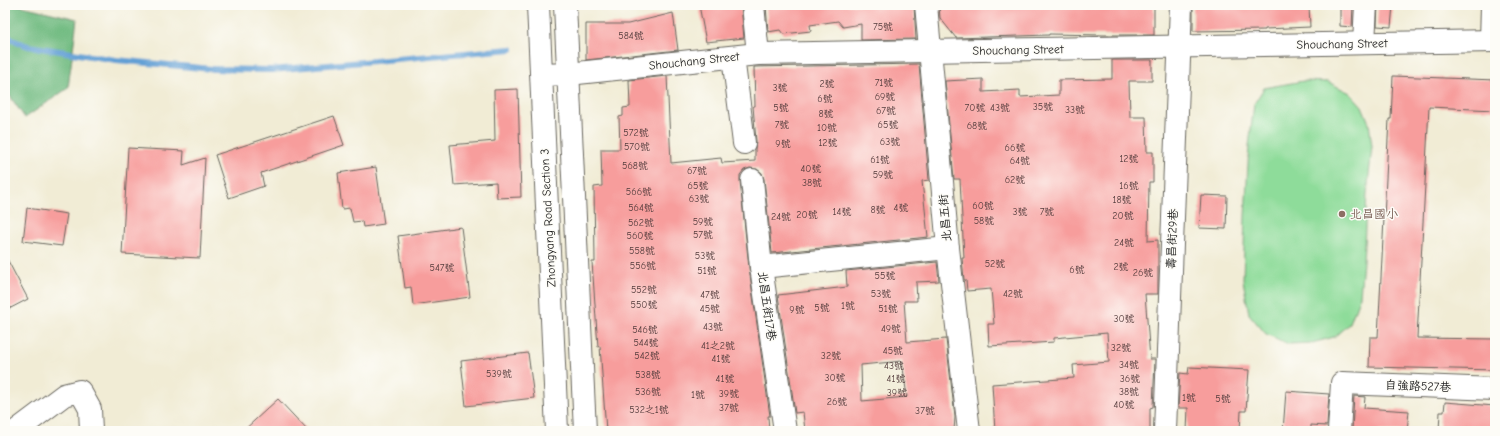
<svg xmlns="http://www.w3.org/2000/svg" width="1500" height="436" font-family="'Comic Neue','LXGW WenKai TC',sans-serif">
  <rect width="100%" height="100%" fill="#fdfcf7"/>
  <filter id="ink" filterUnits="userSpaceOnUse"><feTurbulence type="fractalNoise" baseFrequency=".025" numOctaves="2"/><feDisplacementMap in="SourceGraphic" scale="8" xChannelSelector="R" yChannelSelector="G"/><feConvolveMatrix kernelMatrix="1 2 1 2 8 2 1 2 1" color-interpolation-filters="sRGB"/></filter>
  <filter id="wash" filterUnits="userSpaceOnUse"><feTurbulence type="fractalNoise" baseFrequency=".012" numOctaves="4" result="noise"/><feDisplacementMap in="SourceGraphic" scale="16" xChannelSelector="R" yChannelSelector="G"/><feGaussianBlur stdDeviation="0.9" result="paint"/><feColorMatrix in="noise" values="0 0 0 0 0 0 0 0 0 0 0 0 0 0 0 0 0 1.4 0 .05"/><feComposite in="paint" operator="in"/></filter>
  <g filter="url(#wash)">
    <rect width="100%" height="100%" fill="#f1ecd5"/>
    <!-- green -->
    <path fill="#8edc9a" stroke="#557c5b" d="M1303,81l25,1 22,11 12,13 7,17 3,23 -5,48 -4,67 -3,35 -10,27 -16,14 -22,6 -24,1 -22,-10 -17,-20 -6,-34 2,-64 4,-70 5,-42 10,-16z"/>
    <!-- forest -->
    <path fill="#72bc82" stroke="#476c4f" d="M5,5h13l59,14 -9,69 -43,30 -20,-29z"/>
    <g fill="none" stroke-linecap="round" stroke-linejoin="round">
      <!-- stream -->
      <g stroke="#64a0d5" stroke-width="6">
        <path d="M5,34l7,6 16,6 88,14 96,9 59,1 240,-21"/>
        <path d="M5,421l5,8 -2,1"/>
      </g>
    </g>
    <g id="blocks">
      <!-- building -->
      <g fill="#f79d9c" fill-rule="evenodd">
        <path d="M699,5h42l3,33 -38,4z"/>
        <path d="M766,5h148l2,34 -55,1v-16l-18,3 -5,-6 -28,4 1,6 -28,3 -3,-4 -12,2z"/>
        <path d="M939,5h215v30h-51l-54,-1v1l-93,3 -16,-20z"/>
        <path d="M1193,5h72v3l44,-2 1,21 -45,2v1l-72,1z"/>
        <path d="M1340,5h13l-1,22 -12,-1z"/>
        <path d="M1378,5h15l-2,22 -14,-1z"/>
        <path d="M673,13l5,37 -92,10v-36h42z"/>
        <path d="M1112,60h40v21h-23l1,36h16l1,35h6v30h-4l-1,59 10,-1v54h-13l5,65h5l-2,48 -3,1v23h-155l-3,-47 82,-6 -1,-13 36,-3 -2,-29 -53,5v4l-65,4 -1,-22h6l-3,-35 -24,2 -1,-11h-2l-2,-22h2l-4,-79h-6l-9,-98 38,-2v13l37,-2v7l39,-2v-15l53,-1z"/>
        <path d="M919,64l10,116 -7,1 6,56 -156,16 -8,-74 -2,-6 -5,-4 -7,-1 -6,2 -4,5v6l9,87 21,148h-2l1,15h-163l-6,-85 -2,1 -6,-85h3l-1,-75 8,-1 -1,-37h19l-1,-32 4,-1v-8l7,-1 -1,-27 38,-4 4,87 50,-5 1,5 33,-2v-12l1,-8 -3,-35h2l-1,-39z"/>
        <path d="M1393,76l102,4v30l-66,-3 -12,231 78,1v31l-126,-3 1,-30h8l11,-218h2z"/>
        <path d="M518,89l3,108 -24,1 -1,-16 -42,3 -4,-40 45,-4 -1,-51z"/>
        <path d="M334,116l10,29 -83,28 3,13 -35,12 -14,-43z"/>
        <path d="M128,148l56,3 -1,14 22,-7 -5,100 -78,-4z"/>
        <path d="M376,167l8,57 -21,3 -1,-6 -9,1 -3,-14 -8,1 -4,-36z"/>
        <path d="M1201,195l26,1 -1,33 -27,-1z"/>
        <path d="M27,208l40,6 -5,32 -39,-5z"/>
        <path d="M461,227l9,70 -57,8 -2,-18 -6,1 -7,-52z"/>
        <path d="M5,255l23,44 -23,12z"/>
        <path d="M937,262l2,19 -23,1 1,19h-13l3,41 39,-3 9,78 -1,14h-149l-2,-19 -8,1 -17,-118 69,-8 -1,-16zM902,361l5,36 -45,4 -1,-36z"/>
        <path d="M528,353l6,45 -68,8 -5,-45z"/>
        <path d="M1189,367l60,3 -3,41h-5l-1,20h-53l1,-23h-10l2,-35 8,1z"/>
        <path d="M1286,391l43,3 -2,32 -16,-1v6h-28z"/>
        <path d="M1354,396l11,1 -1,11 45,3 -2,20h-55z"/>
        <path d="M278,399l30,32h-65z"/>
        <path d="M1445,402l50,4v24l-14,-1v2h-42l1,-19h4z"/>
      </g>
    </g>
  </g>
  <g filter="url(#ink)">
    <use href="#blocks" fill-opacity="0" stroke="#67655d" stroke-width="1"/>
    <g fill="none" stroke-linecap="round" stroke-linejoin="round">
      <!-- minor casing -->
      <g stroke="#67655d" stroke-width="24">
        <g id="minor">
          <path d="M538,5l19,426"/>
          <path d="M565,5l20,426"/>
          <path d="M753,5l5,49"/>
          <path d="M926,5l22,243 21,183"/>
          <path d="M1491,41l1,-36"/>
          <path d="M1364,43l2,-38"/>
          <path d="M733,57l11,86"/>
          <path d="M542,75l26,-1 190,-20 737,-13"/>
          <path d="M752,180l9,87 24,164"/>
          <path d="M761,267l187,-19"/>
          <path d="M16,431l48,-36 16,-4 10,18 1,22"/>
          <path d="M1165,431l16,-426"/>
          <path d="M1339,431l3,-48 153,6"/>
        </g>
      </g>
      <!-- minor -->
      <use href="#minor" stroke="#fff" stroke-width="22"/>
    </g>
  </g>
  <!-- markers -->
  <circle fill="#8d6e63" stroke="#fdfcf7" stroke-width="1.5" cx="1342" cy="214" r="4"/>
  <g text-anchor="middle" stroke-width="3" stroke-linejoin="round" paint-order="stroke">
    <!-- number labels -->
    <g font-size="10" fill="#533c3c">
      <text x="883" y="30">75號</text>
      <text x="631" y="39">584號</text>
      <text x="884" y="86">71號</text>
      <text x="827" y="87">2號</text>
      <text x="780" y="91">3號</text>
      <text x="885" y="100">69號</text>
      <text x="825" y="102">6號</text>
      <text x="1043" y="110">35號</text>
      <text x="781" y="111">5號</text>
      <text x="975" y="111">70號</text>
      <text x="1000" y="111">43號</text>
      <text x="1075" y="113">33號</text>
      <text x="886" y="114">67號</text>
      <text x="826" y="117">8號</text>
      <text x="782" y="128">7號</text>
      <text x="888" y="128">65號</text>
      <text x="977" y="129">68號</text>
      <text x="827" y="131">10號</text>
      <text x="636" y="136">572號</text>
      <text x="890" y="145">63號</text>
      <text x="828" y="146">12號</text>
      <text x="783" y="147">9號</text>
      <text x="637" y="150">570號</text>
      <text x="1015" y="151">66號</text>
      <text x="1129" y="162">12號</text>
      <text x="880" y="163">61號</text>
      <text x="1020" y="164">64號</text>
      <text x="635" y="169">568號</text>
      <text x="811" y="172">40號</text>
      <text x="697" y="174">67號</text>
      <text x="883" y="178">59號</text>
      <text x="1015" y="183">62號</text>
      <text x="812" y="186">38號</text>
      <text x="698" y="189">65號</text>
      <text x="1129" y="189">16號</text>
      <text x="639" y="195">566號</text>
      <text x="699" y="202">63號</text>
      <text x="1122" y="203">18號</text>
      <text x="983" y="209">60號</text>
      <text x="641" y="211">564號</text>
      <text x="901" y="211">4號</text>
      <text x="878" y="213">8號</text>
      <text x="842" y="215">14號</text>
      <text x="1020" y="215">3號</text>
      <text x="1047" y="215">7號</text>
      <text x="807" y="218">20號</text>
      <text x="1123" y="219">20號</text>
      <text x="781" y="220">24號</text>
      <text x="984" y="224">58號</text>
      <text x="703" y="225">59號</text>
      <text x="641" y="226">562號</text>
      <text x="703" y="238">57號</text>
      <text x="640" y="239">560號</text>
      <text x="1124" y="246">24號</text>
      <text x="642" y="254">558號</text>
      <text x="705" y="259">53號</text>
      <text x="995" y="267">52號</text>
      <text x="643" y="269">556號</text>
      <text x="1121" y="270">2號</text>
      <text x="442" y="271">547號</text>
      <text x="1077" y="273">6號</text>
      <text x="707" y="274">51號</text>
      <text x="1143" y="276">26號</text>
      <text x="885" y="279">55號</text>
      <text x="644" y="293">552號</text>
      <text x="881" y="297">53號</text>
      <text x="1013" y="297">42號</text>
      <text x="710" y="298">47號</text>
      <text x="644" y="308">550號</text>
      <text x="848" y="309">1號</text>
      <text x="822" y="311">5號</text>
      <text x="710" y="312">45號</text>
      <text x="888" y="312">51號</text>
      <text x="797" y="313">9號</text>
      <text x="1124" y="322">30號</text>
      <text x="713" y="330">43號</text>
      <text x="891" y="332">49號</text>
      <text x="645" y="333">546號</text>
      <text x="646" y="346">544號</text>
      <text x="718" y="349">41之2號</text>
      <text x="1121" y="351">32號</text>
      <text x="893" y="354">45號</text>
      <text x="647" y="359">542號</text>
      <text x="831" y="359">32號</text>
      <text x="721" y="362">41號</text>
      <text x="1129" y="368">34號</text>
      <text x="894" y="369">43號</text>
      <text x="499" y="377">539號</text>
      <text x="648" y="378">538號</text>
      <text x="835" y="381">30號</text>
      <text x="725" y="382">41號</text>
      <text x="896" y="382">41號</text>
      <text x="1130" y="382">36號</text>
      <text x="648" y="395">536號</text>
      <text x="1129" y="395">38號</text>
      <text x="897" y="396">39號</text>
      <text x="729" y="397">39號</text>
      <text x="698" y="398">1號</text>
      <text x="1189" y="401">1號</text>
      <text x="1223" y="402">5號</text>
      <text x="837" y="405">26號</text>
      <text x="1124" y="408">40號</text>
      <text x="729" y="411">37號</text>
      <text x="649" y="413">532之1號</text>
      <text x="925" y="414">37號</text>
    </g>
    <!-- street labels -->
    <g font-size="12" fill="#1c1c1c" stroke="#fdfcf7">
      <text transform="translate(1342 44) rotate(-1)" y="4">Shouchang Street</text>
      <text transform="translate(1018 50) rotate(-1)" y="4">Shouchang Street</text>
      <text transform="translate(694 61) rotate(-6)" y="4">Shouchang Street</text>
      <text transform="translate(548 218) rotate(-93)" y="4">Zhongyang Road Section 3</text>
      <text transform="translate(945 218) rotate(-95)" y="4">北昌五街</text>
      <text transform="translate(1172 239) rotate(-88)" y="4">壽昌街29巷</text>
      <text transform="translate(767 306) rotate(82)" y="4">北昌五街17巷</text>
      <text transform="translate(1418 386) rotate(2)" y="4">自強路527巷</text>
    </g>
    <!-- education labels -->
    <g font-size="12" fill="#785e54" stroke="#fdfcf7" text-anchor="start">
      <text x="1350" y="218">北昌國小</text>
    </g>
  </g>
  <!-- margin -->
  <rect width="1500" height="436" fill="none" stroke="#fdfcf7" stroke-width="20"/>
</svg>
